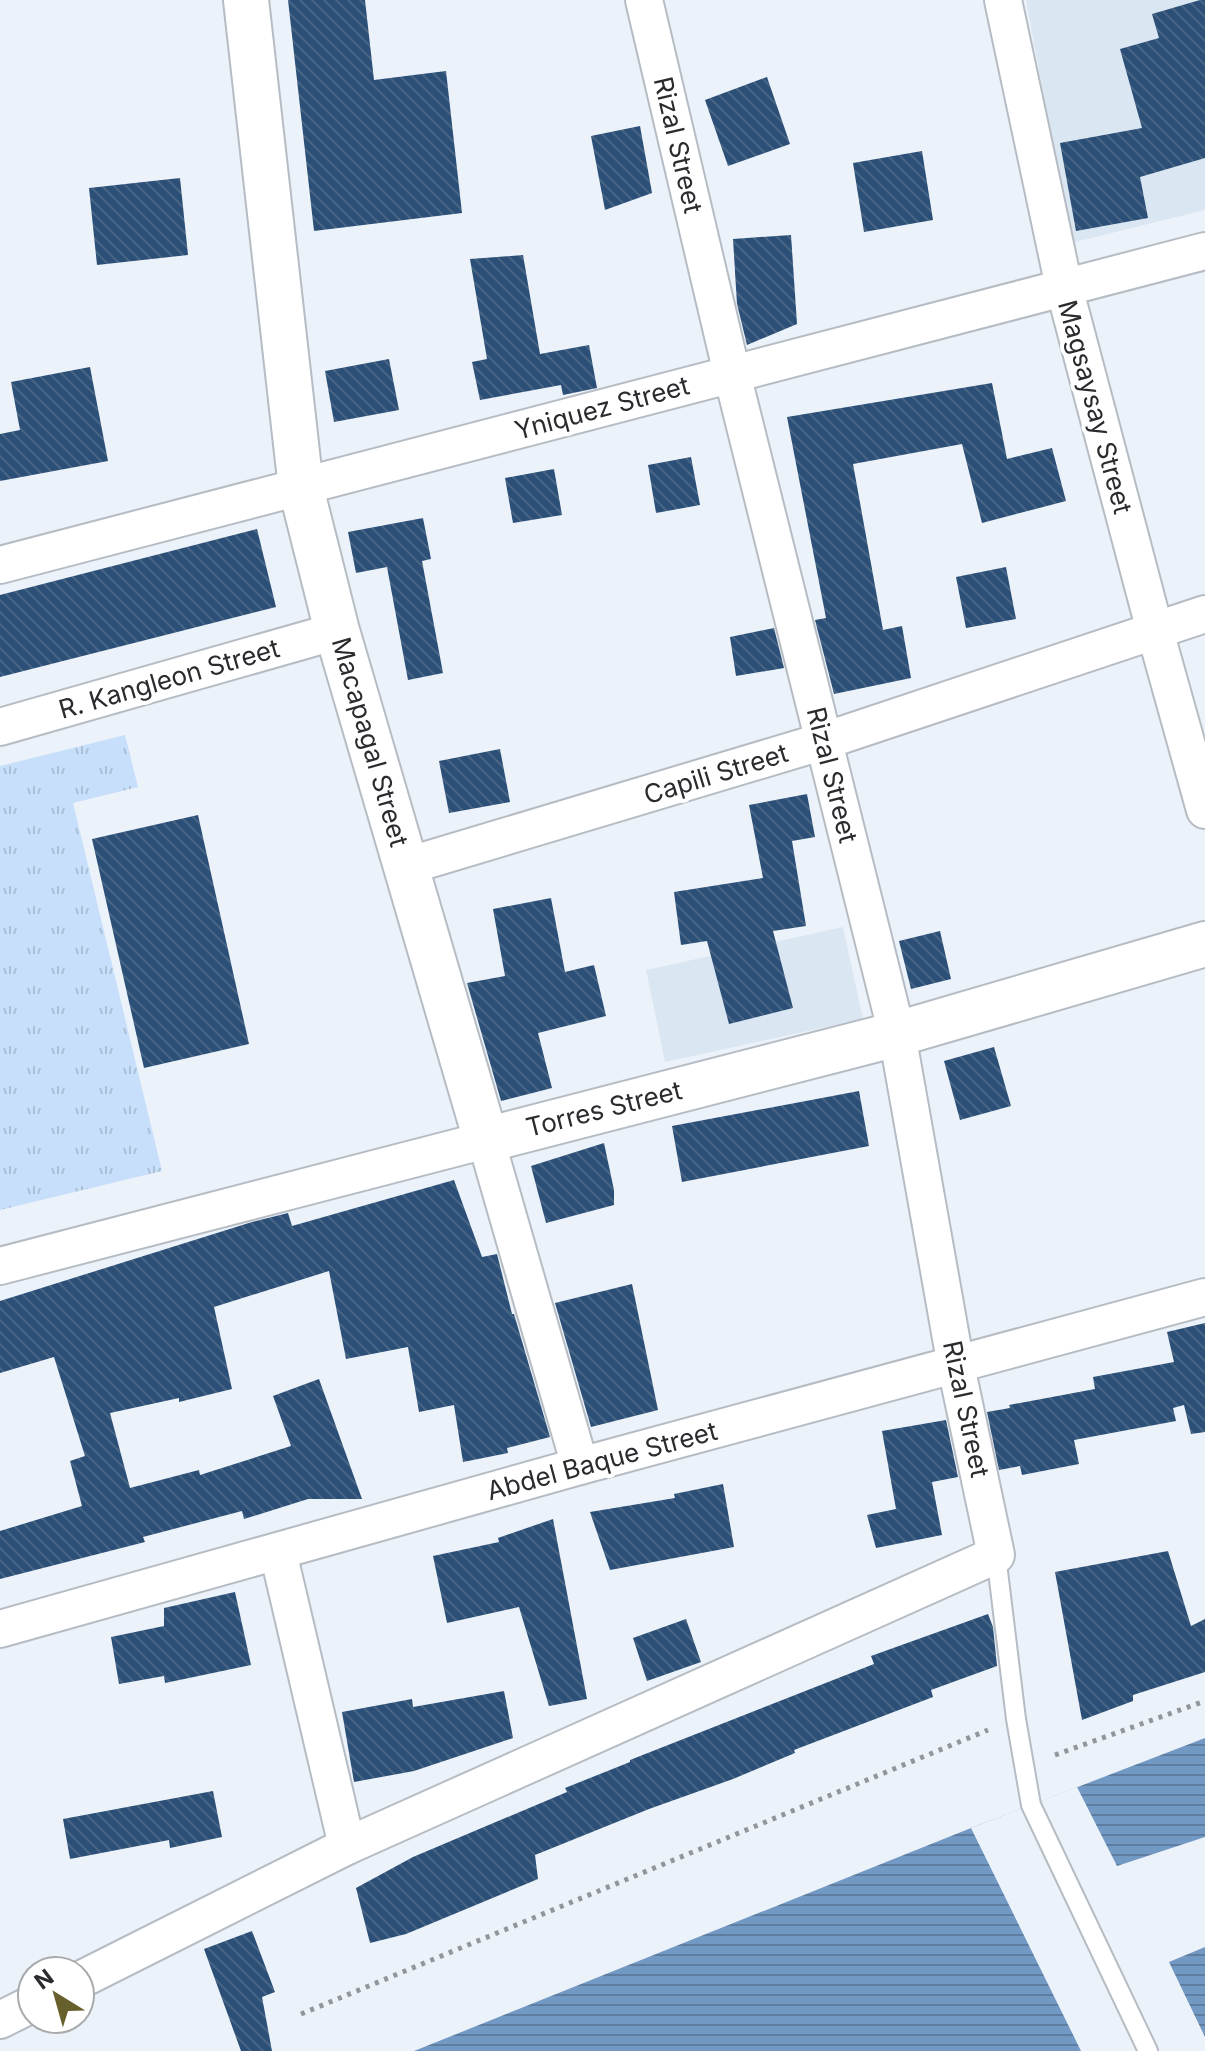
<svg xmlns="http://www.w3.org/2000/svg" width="1205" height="2051" font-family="Inter,sans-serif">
  <defs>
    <pattern id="park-tufts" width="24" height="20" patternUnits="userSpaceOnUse" patternTransform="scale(2)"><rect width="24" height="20" fill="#c7dffa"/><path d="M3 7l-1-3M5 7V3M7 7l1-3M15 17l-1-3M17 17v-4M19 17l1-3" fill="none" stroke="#abc0d7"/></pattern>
    <pattern id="water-rules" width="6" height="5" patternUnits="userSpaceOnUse" patternTransform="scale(2)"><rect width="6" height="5" fill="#7299c4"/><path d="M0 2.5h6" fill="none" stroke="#5e7da0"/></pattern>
    <pattern id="building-back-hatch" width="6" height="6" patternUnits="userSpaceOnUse" patternTransform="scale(2)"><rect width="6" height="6" fill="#2b4f76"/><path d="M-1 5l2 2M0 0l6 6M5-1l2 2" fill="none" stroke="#496585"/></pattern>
  </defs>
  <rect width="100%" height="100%" fill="#ecf2f9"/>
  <!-- built -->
  <g fill="#dbe6f3">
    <path d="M1026,0h179v210l-134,33z"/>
    <path d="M843,927l20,92 -198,43 -19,-92z"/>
  </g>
  <!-- park -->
  <path fill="url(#park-tufts)" d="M125,735l13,52 -65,16 89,368 -162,39v-444z"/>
  <!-- water -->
  <path fill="url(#water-rules)" d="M1205,1738v313h-791l557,-223z"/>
  <!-- pier -->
  <path fill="#ecf2f9" d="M1077,1787l40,79 88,-29v110l-36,15 36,75v14h-124l-110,-223z"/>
  <!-- building -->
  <g fill="url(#building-back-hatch)">
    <path d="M288,0h77l9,80 72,-9 16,142 -148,18z"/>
    <path d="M1200,0h5v158l-65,19 8,41 -72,13 -16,-88 82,-15 -22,-79 39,-11 -7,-24z"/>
    <path d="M767,77l23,67 -62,22 -23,-66z"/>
    <path d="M640,126l12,67 -47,17 -14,-74z"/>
    <path d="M922,151l11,69 -69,12 -11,-69z"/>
    <path d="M180,178l8,77 -91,10 -8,-77z"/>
    <path d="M791,235l6,89 -50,21 -10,-41 -4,-65z"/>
    <path d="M523,255l17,99 49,-9 8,43 -34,7 -2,-10 -81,15 -8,-38 15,-3 -17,-100z"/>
    <path d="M389,359l10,51 -65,12 -9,-51z"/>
    <path d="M90,367l18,94 -108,20v-47l20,-4 -9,-48z"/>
    <path d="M992,383l15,76 45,-11 14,53 -84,22 -20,-79 -109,20 30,166 19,-4 9,52 -77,16 -19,-74 11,-2 -39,-201z"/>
    <path d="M691,457l9,48 -44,8 -8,-48z"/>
    <path d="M554,469l8,46 -49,8 -8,-45z"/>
    <path d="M423,518l8,41 -9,2 21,112 -35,7 -21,-113 -31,6 -8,-41z"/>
    <path d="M257,529l19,78 -276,70v-82z"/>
    <path d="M1006,567l10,52 -50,9 -10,-51z"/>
    <path d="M774,628l10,40 -48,8 -6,-39z"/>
    <path d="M500,749l10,53 -61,11 -10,-52z"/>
    <path d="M807,794l8,43 -23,4 14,85 -33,5 20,77 -64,16 -22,-83 -26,4 -7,-53 89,-14 -14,-73z"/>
    <path d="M198,815l51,229 -105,24 -52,-229z"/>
    <path d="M551,898l14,74 29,-7 12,51 -68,17 14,55 -51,13 -34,-118 38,-7 -12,-67z"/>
    <path d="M940,931l11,48 -40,10 -12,-48z"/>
    <path d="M994,1047l17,59 -51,14 -16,-59z"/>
    <path d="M859,1091l10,55 -187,36 -10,-56z"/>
    <path d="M604,1143l10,47v15l-68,18 -15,-57z"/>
    <path d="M454,1180l28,77 15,-3 15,60h2l36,123 -43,11 1,5 -45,9 -9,-57 -35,7 -11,-65 -62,12 -17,-88 -115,36 18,82 -53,13v-4l-69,15 20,75 69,-18 1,5 91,-29 -18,-50 46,-17 43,120h-54l-64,20 -2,-8 -99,26 2,5 -145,37v-48l82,-25 -12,-45 15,-5 -31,-99 -54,16v-72l252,-79 36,-9 4,13z"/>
    <path d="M632,1284l26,126 -67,17 -36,-124z"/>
    <path d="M1205,1323v109l-14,2 -7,-29 -11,3 3,13 -102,19 5,24 -57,11 -2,-9 -21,4 -12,-58 23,-4 -1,-3 86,-16 -2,-12 81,-15 -7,-30z"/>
    <path d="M946,1420l12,57 -26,5 10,53 -66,13 -9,-33 29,-6 -14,-78z"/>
    <path d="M723,1484l11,63 -124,23 -20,-58 85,-14 -1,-4z"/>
    <path d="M553,1519l34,180 -38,7 -30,-99 -72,16 -14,-67 66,-14 -1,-4z"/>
    <path d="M1168,1551l23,75 14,-7v53l-72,23v6l-51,19 -27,-148z"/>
    <path d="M235,1592l16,73 -86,18 -1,-7 -45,8 -8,-47 53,-11v-18z"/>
    <path d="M988,1614l5,13 4,39 -66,24 2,7 -139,53 1,3 -62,26 -84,30 -114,46 3,24 -132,55 -36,9 -14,-55 57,-31 154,-65 -2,-4 65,-26v-2l244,-96 -3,-8z"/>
    <path d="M686,1619l15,43 -54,19 -14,-43z"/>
    <path d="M504,1691l9,47 -99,33 -60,11 -12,-70 70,-13 1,8z"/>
    <path d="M213,1791l9,46 -52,11 -1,-8 -99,19 -7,-40z"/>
    <path d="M252,1931l23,61 -13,5 10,54h-31l-37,-102z"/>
  </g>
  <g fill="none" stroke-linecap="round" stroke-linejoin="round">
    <!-- service casing -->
    <g stroke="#b6bcc3" stroke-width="22">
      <path id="service" d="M996,1555l20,164 15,86 117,246"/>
    </g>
    <!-- minor casing -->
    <g stroke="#b6bcc3" stroke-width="40">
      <g id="minor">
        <path d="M1003,0l61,287 91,344 50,179"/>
        <path d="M0,565l1205,-314"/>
        <path d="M0,727l337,-96"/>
        <path d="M407,866l417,-125 381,-127"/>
        <path d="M0,1266l486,-126 94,326"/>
        <path d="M278,1552l69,294"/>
        <path d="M0,1629l580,-163 625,-169"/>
        <path d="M80,1980l267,-134 649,-291 -40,-189 -59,-332 -165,-660 -88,-374"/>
        <path d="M0,2020l32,-16"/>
      </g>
    </g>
    <!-- tertiary casing -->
    <g stroke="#b6bcc3" stroke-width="48">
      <path id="tertiary" d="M246,0l55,488 36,143 149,509 411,-106 308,-90"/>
    </g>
    <!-- path -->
    <g stroke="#92969b" stroke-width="5" stroke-dasharray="4 6" stroke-linecap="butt">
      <path d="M1055,1755l150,-54"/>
      <path d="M301,2014l687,-284"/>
    </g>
    <!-- service -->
    <use href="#service" stroke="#fff" stroke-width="18"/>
    <!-- minor -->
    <use href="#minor" stroke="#fff" stroke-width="36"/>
    <!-- tertiary -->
    <use href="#tertiary" stroke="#fff" stroke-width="44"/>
  </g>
  <g text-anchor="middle" stroke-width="8" stroke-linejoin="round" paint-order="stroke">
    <!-- street labels -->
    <g font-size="26" fill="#292b2e" stroke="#fff">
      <text transform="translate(678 145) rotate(77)" y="9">Rizal Street</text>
      <text transform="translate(1095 407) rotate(75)" y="9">Magsaysay Street</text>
      <text transform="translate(602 408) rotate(-15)" y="9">Yniquez Street</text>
      <text transform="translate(169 679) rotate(-16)" y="9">R. Kangleon Street</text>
      <text transform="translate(370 742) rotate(74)" y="9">Macapagal Street</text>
      <text transform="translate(716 774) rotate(-17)" y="9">Capili Street</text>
      <text transform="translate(832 775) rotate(76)" y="9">Rizal Street</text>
      <text transform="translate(604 1109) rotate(-14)" y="9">Torres Street</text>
      <text transform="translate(966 1409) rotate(78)" y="9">Rizal Street</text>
      <text transform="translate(602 1461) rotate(-15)" y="9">Abdel Baque Street</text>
    </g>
  </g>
  <!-- north arrow -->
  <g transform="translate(56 1995) rotate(323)"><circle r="38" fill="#ffffff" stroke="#a9aaab" stroke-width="2"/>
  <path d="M0-6L14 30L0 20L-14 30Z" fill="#67602c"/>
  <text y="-12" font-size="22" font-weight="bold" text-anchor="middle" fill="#292b2e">N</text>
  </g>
</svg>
